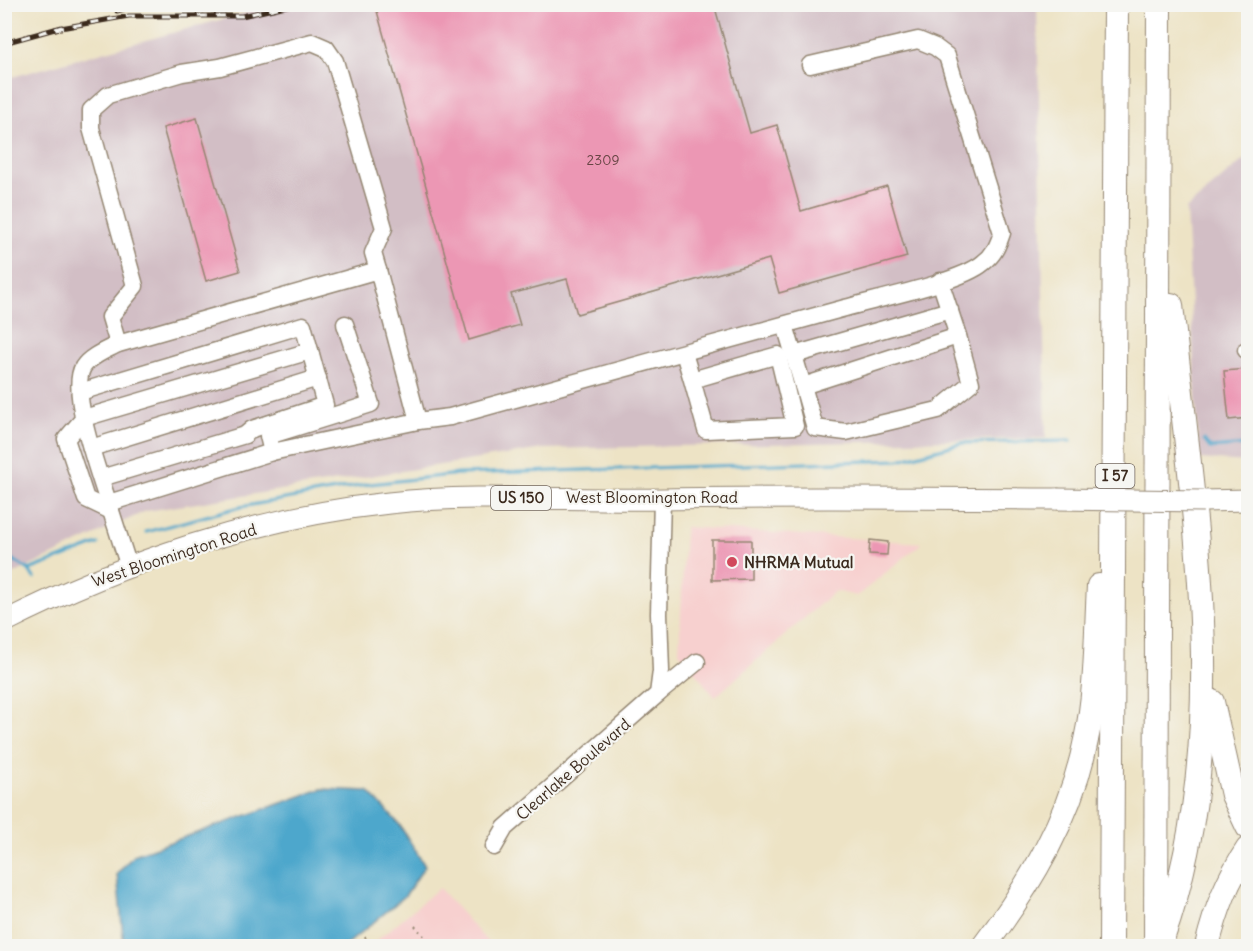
<svg xmlns="http://www.w3.org/2000/svg" width="1253" height="951" font-family="Delius,sans-serif">
  <rect width="100%" height="100%" fill="#f6f6f2"/>
  <filter id="ink" filterUnits="userSpaceOnUse"><feTurbulence type="fractalNoise" baseFrequency=".0167" numOctaves="2"/><feDisplacementMap in="SourceGraphic" scale="12" xChannelSelector="R" yChannelSelector="G"/><feConvolveMatrix kernelMatrix="1 2 1 2 8 2 1 2 1" color-interpolation-filters="sRGB"/></filter>
  <filter id="wash" filterUnits="userSpaceOnUse"><feTurbulence type="fractalNoise" baseFrequency=".008" numOctaves="4" result="noise"/><feDisplacementMap in="SourceGraphic" scale="24" xChannelSelector="R" yChannelSelector="G"/><feGaussianBlur stdDeviation="1.35" result="paint"/><feColorMatrix in="noise" values="0 0 0 0 0 0 0 0 0 0 0 0 0 0 0 0 0 1.4 0 .05"/><feComposite in="paint" operator="in"/></filter>
  <g filter="url(#wash)">
    <rect width="100%" height="100%" fill="#ede3c5"/>
    <!-- built -->
    <g fill="#f7d0cf">
      <path d="M685,527l237,16 -65,53 -22,-5 -120,106 -36,-45z"/>
      <path d="M439,888l52,58h-121z"/>
    </g>
    <!-- industrial -->
    <g fill="#d2bec5">
      <path d="M274,5h763l9,433 -503,11 -397,62 -141,67v-499z"/>
      <path d="M1248,156v306l-49,-3 -13,-250z"/>
    </g>
    <!-- water -->
    <path fill="#4ea7cc" stroke="#446875" stroke-width="1.5" d="M321,789l47,2 31,33 26,42 -20,30 -60,50h-221l-7,-72 17,-19z"/>
    <g fill="none" stroke-linecap="round" stroke-linejoin="round">
      <!-- stream -->
      <g stroke="#4ea7cc" stroke-width="3">
        <path d="M1204,440l6,8 38,-3"/>
        <path d="M146,532l94,-25 130,-23 89,-10 440,-14 63,-17 109,-2"/>
        <path d="M4,554l25,16 5,8"/>
        <path d="M29,570l69,-26"/>
      </g>
    </g>
    <g id="blocks">
      <!-- building -->
      <g fill="#ec97b4">
        <path d="M375,4h339l36,129 27,-8 24,86 86,-25 20,71 -128,36 -10,-34 -192,55 -10,-35 -56,15 9,31 -51,15z"/>
        <path d="M197,118l43,153 -34,10 -43,-153z"/>
        <path d="M1248,369v49l-19,2 -5,-49z"/>
        <path d="M712,540h39v39l-39,1z"/>
        <path d="M870,540l18,2 -1,13 -18,-1z"/>
      </g>
    </g>
  </g>
  <g filter="url(#ink)">
    <use href="#blocks" fill-opacity="0" stroke="#948672" stroke-width="1.5"/>
    <g fill="none" stroke-linecap="round" stroke-linejoin="round">
      <!-- minor casing -->
      <g stroke="#948672" stroke-width="19">
        <g id="minor">
          <path d="M785,325l18,61 155,-50 -18,-55"/>
          <path d="M118,344l-8,-27 25,-31 -44,-158v-18l17,-15 74,-22 38,-6 92,-25 14,6 9,13 49,167 -11,25 5,17"/>
          <path d="M1246,350h2"/>
          <path d="M684,353l8,27 86,-25 17,71 -89,4 -14,-50"/>
          <path d="M794,355l156,-45"/>
          <path d="M803,386l12,42 31,4 92,-22 33,-27 -13,-47"/>
          <path d="M80,392l223,-67 22,80 -73,24 -7,6 -144,43"/>
          <path d="M418,421l32,-4c132,-37 263,-73 395,-109 32,-9 116,-26 138,-45 11,-8 15,-18 19,-30l-55,-177 -12,-9 -17,-7 -108,25"/>
          <path d="M91,448l227,-70"/>
          <path d="M272,452l-4,-16 103,-32 -26,-80"/>
          <path d="M109,503l163,-51 146,-31 -40,-151 -260,74c-11,6 -28,12 -35,23 -15,25 19,115 28,144l18,56"/>
          <path d="M111,511l-25,-12 -20,-60 18,-21 226,-67"/>
          <path d="M658,694l39,-32"/>
          <path d="M494,847l11,-19 153,-134 3,-23 -2,-57 3,-115"/>
        </g>
      </g>
      <!-- major casing -->
      <g stroke="#948672" stroke-width="23">
        <g id="major">
          <path d="M1203,501l45,-1"/>
          <path d="M4,622c119,-60 252,-105 385,-119 91,-10 183,-2 275,-4 131,-2 262,-1 393,0"/>
        </g>
      </g>
      <!-- highway casing -->
      <g stroke="#948672" stroke-width="26">
        <g id="highway">
          <path d="M1212,702l21,93 15,32"/>
          <path d="M1162,939c73,-204 31,-425 9,-634"/>
          <path d="M984,946c46,-61 87,-129 102,-206 11,-50 10,-103 13,-154"/>
          <path d="M1111,946l5,-942"/>
          <path d="M1156,946l3,-942"/>
          <path d="M1207,946c9,-36 20,-66 41,-97"/>
        </g>
      </g>
      <!-- path -->
      <g stroke="#948672" stroke-width="2" stroke-dasharray="1.5 4.5" stroke-linecap="butt">
        <path d="M415,926l18,20"/>
        <path d="M365,937l7,9"/>
        <path d="M418,946l8,-7"/>
      </g>
      <!-- minor -->
      <use href="#minor" stroke="#fff" stroke-width="16"/>
      <!-- major -->
      <use href="#major" stroke="#fff" stroke-width="21"/>
      <!-- highway -->
      <use href="#highway" stroke="#fff" stroke-width="24"/>
      <!-- rail casing -->
      <g stroke="#3b2a1e" stroke-width="5">
        <g id="rail">
          <path d="M117,11l24,-7"/>
          <path d="M55,29l74,-13h113l53,-12"/>
          <path d="M4,43l58,-16"/>
        </g>
      </g>
      <!-- rail -->
      <use href="#rail" stroke="#f6f6f2" stroke-width="3" stroke-dasharray="9" stroke-linecap="butt"/>
      <!-- major-bridge casing -->
      <g stroke="#948672" stroke-width="23" stroke-linecap="butt">
        <path id="major-bridge" d="M1057,499l146,2"/>
      </g>
      <!-- major-bridge -->
      <use href="#major-bridge" stroke="#fff" stroke-width="21"/>
    </g>
  </g>
  <!-- markers -->
  <circle fill="#d1495b" stroke="#f6f6f2" stroke-width="2" cx="732" cy="562" r="6"/>
  <g text-anchor="middle" stroke-width="4.5" stroke-linejoin="round" paint-order="stroke">
    <!-- number labels -->
    <g font-size="14" fill="#674544">
      <text x="603" y="165">2309</text>
    </g>
    <!-- shield labels -->
    <g fill="#f6f6f2" stroke="#73675e" stroke-width="1.5">
      <rect x="1095.5" y="464" width="39" height="24" rx="4.5"/>
      <rect x="491" y="486" width="60" height="24" rx="4.5"/>
    </g>
    <g font-size="15" font-weight="bold" fill="#3b2a1e">
      <text x="1115" y="481">I 57</text>
      <text x="521" y="503">US 150</text>
    </g>
    <!-- street labels -->
    <g font-size="16" fill="#3b2a1e" stroke="#f6f6f2">
      <text x="652" y="503">West Bloomington Road</text>
      <text transform="translate(174 555) rotate(-18)" y="6">West Bloomington Road</text>
      <text transform="translate(573 769) rotate(-41)" y="6">Clearlake Boulevard</text>
    </g>
    <!-- poi labels -->
    <g font-size="16" font-weight="bold" fill="#3b2a1e" stroke="#f6f6f2" text-anchor="start">
      <text x="744" y="568">NHRMA Mutual</text>
    </g>
  </g>
  <!-- margin -->
  <rect width="1253" height="951" fill="none" stroke="#f6f6f2" stroke-width="24"/>
</svg>
